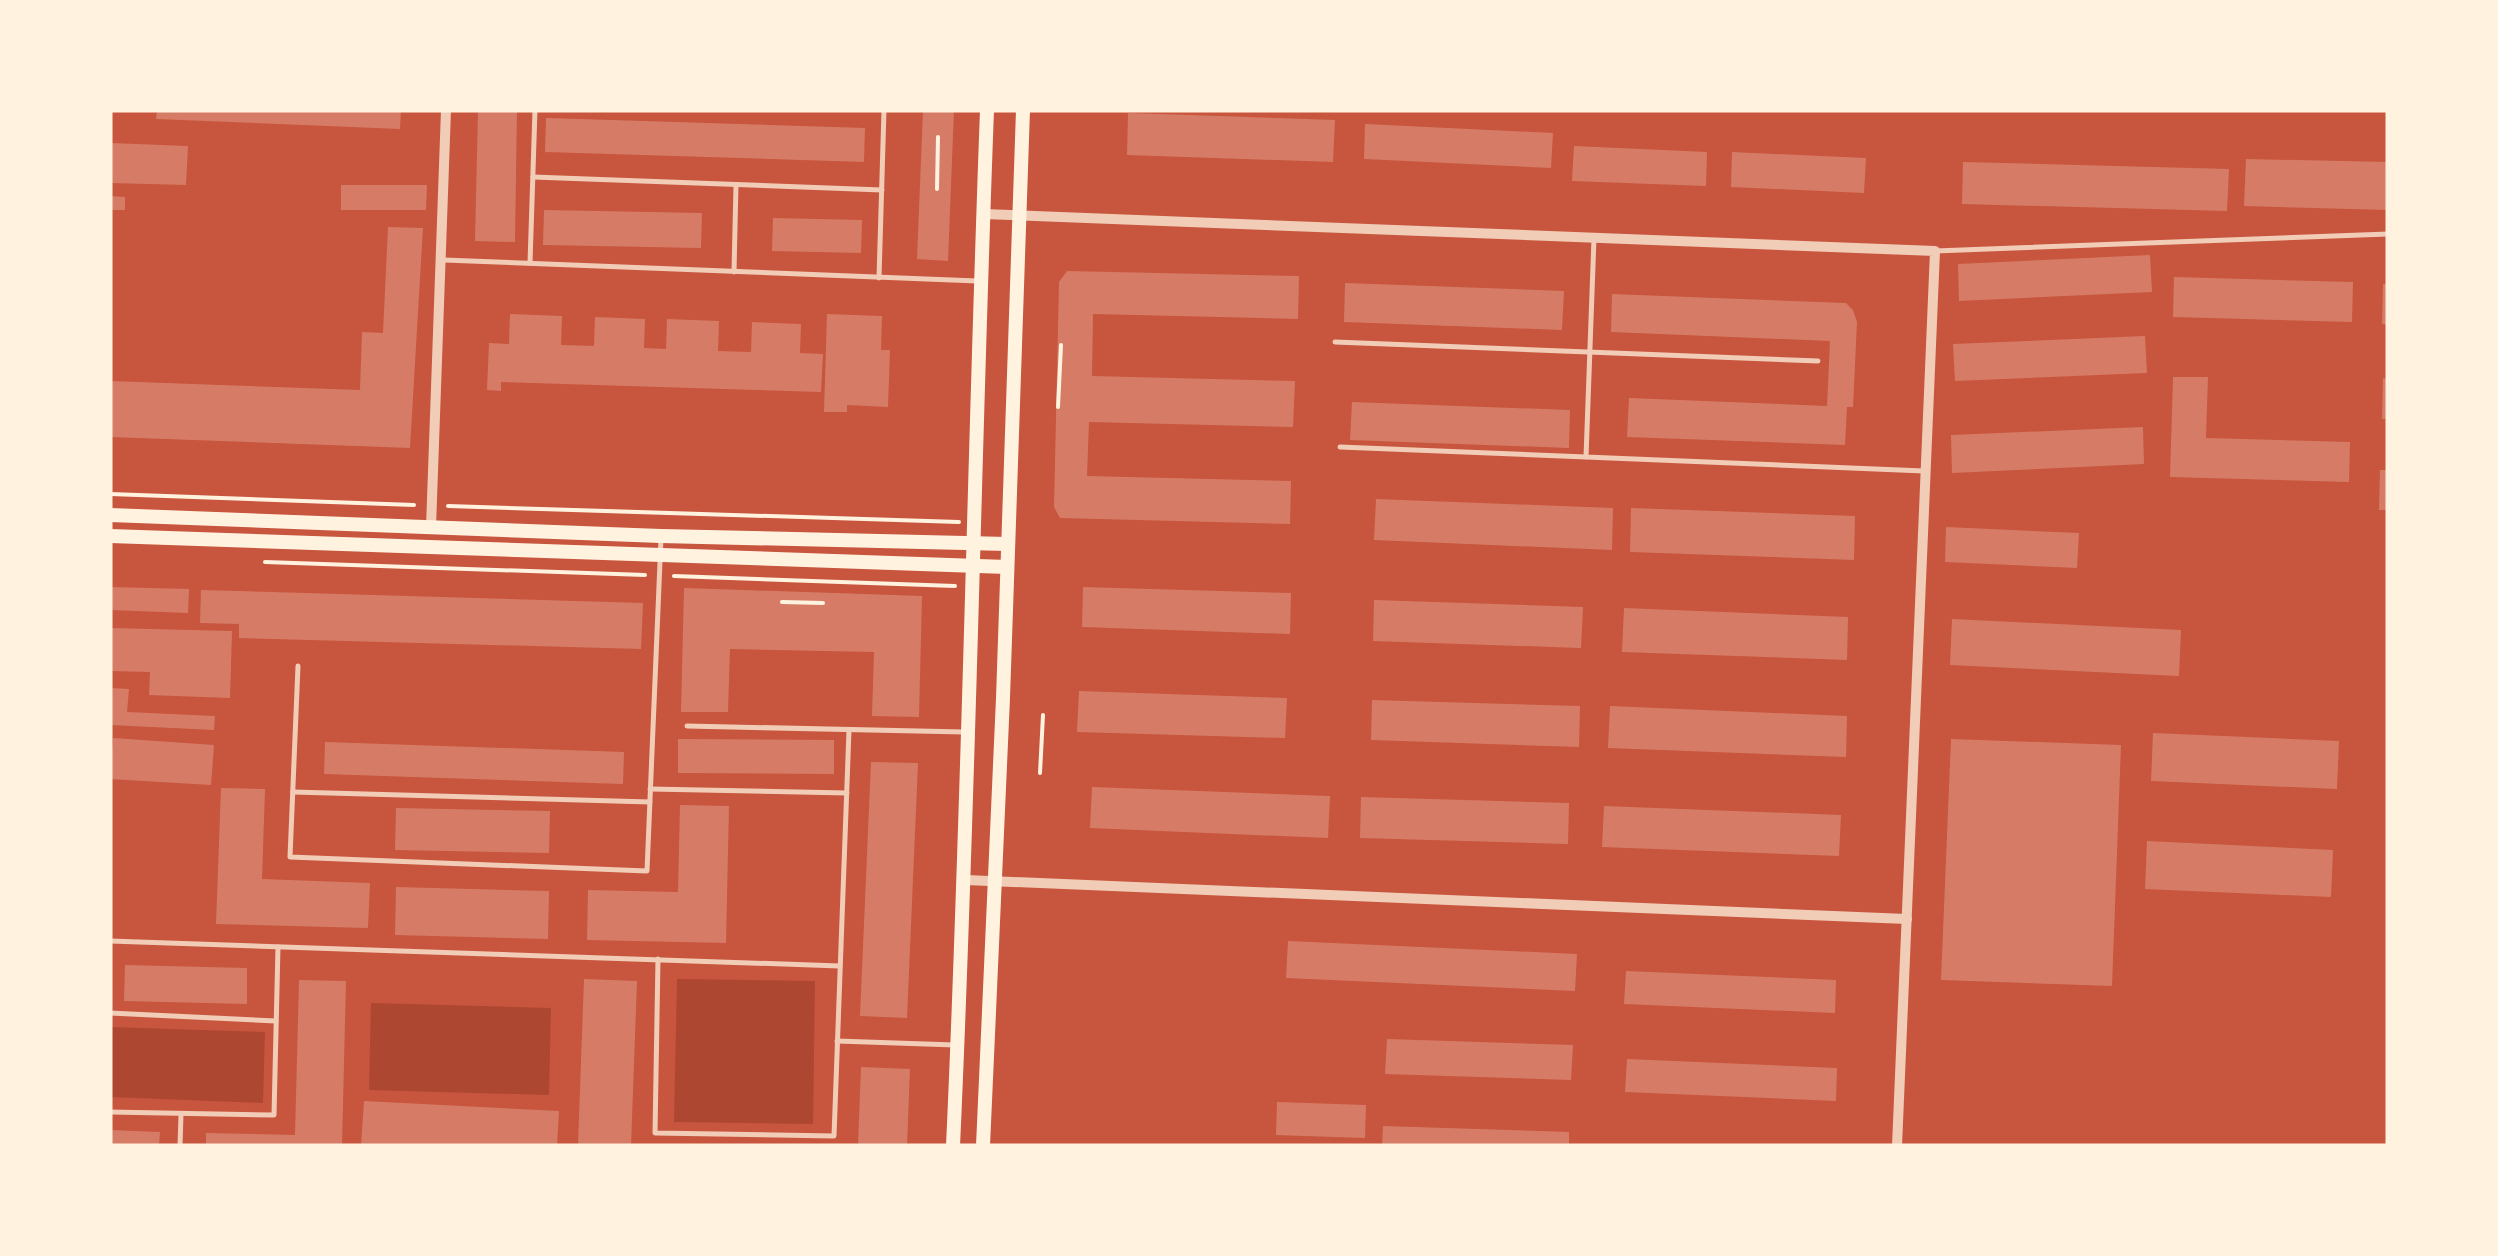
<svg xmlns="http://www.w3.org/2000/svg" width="2498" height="1256" font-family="Jost,sans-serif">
  <rect width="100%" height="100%" fill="#c8553d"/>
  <!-- green -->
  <g fill="#ae4732">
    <path d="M677,979l138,2 -2,143 -139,-2z"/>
    <path d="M371,1003l180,5 -2,87 -180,-5z"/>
    <path d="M110,1027l155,5 -2,71 -153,-6z"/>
  </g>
  <!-- building -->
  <g fill="#d67c66">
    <path d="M157,110h244l-1,19 -244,-10z"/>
    <path d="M478,110h39l-2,132 -40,-1z"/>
    <path d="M923,110h31l-6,151 -31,-2z"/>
    <path d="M1128,113l207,7 -2,42 -206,-7z"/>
    <path d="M546,118l319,10 -1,34 -319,-10z"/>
    <path d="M1365,124l188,9 -2,35 -187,-9z"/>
    <path d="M110,143l78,3 -2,39 -76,-2z"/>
    <path d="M1574,146l133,6 -1,34 -134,-5z"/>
    <path d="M1732,152l134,6 -2,35 -133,-6z"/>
    <path d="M2246,159l142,3v48l-144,-4z"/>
    <path d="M1963,162l266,7 -2,42 -265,-7z"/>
    <path d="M341,185h86l-1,25h-85z"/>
    <path d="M110,196l15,1v13h-15z"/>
    <path d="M544,210l158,3 -1,35 -158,-3z"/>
    <path d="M773,218l89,2 -1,33 -89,-2z"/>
    <path d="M388,227l35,1 -13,220 -300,-11v-56l250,9 2,-58 21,1z"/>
    <path d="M2150,255l2,37 -193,9 -1,-37z"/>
    <path d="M1067,271l232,5 -1,43 -205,-5 -1,62 203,5 -2,46 -204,-5 -2,54 204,5 -1,43 -230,-6 -6,-11 5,-225z"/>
    <path d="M2174,277l179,5 -1,40 -179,-5z"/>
    <path d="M1345,283l219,8 -2,39 -218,-8z"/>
    <path d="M2383,284h5v41l-6,-1z"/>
    <path d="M1612,294l234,9 7,7 4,12 -4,85h-6l-2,38 -218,-8 2,-39 198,8 3,-65 -219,-9z"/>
    <path d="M510,314l52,2 -1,29 33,1 1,-29 50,2 -1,29 22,1 1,-30 52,2 -1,30 33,1 1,-30 49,2 -1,29 23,1 -2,38 -320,-10v9l-14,-1 2,-47 20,1z"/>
    <path d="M827,314l55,2 -1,34h9l-2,57 -41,-2v7h-23z"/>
    <path d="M2145,336l2,37 -192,8 -2,-37z"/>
    <path d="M2173,377h35l-2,61 144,4 -1,40 -179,-5z"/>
    <path d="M2383,378l5,1v40h-6z"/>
    <path d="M1352,402l218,8 -1,38 -219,-8z"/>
    <path d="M2143,427l1,37 -192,9 -1,-38z"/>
    <path d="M2380,470h8v40h-9z"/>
    <path d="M1376,499l237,9 -1,42 -238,-10z"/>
    <path d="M1631,508l224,8 -1,44 -224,-8z"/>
    <path d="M1946,527l133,6 -2,35 -132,-6z"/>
    <path d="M110,587l79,2 -1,24 -78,-3z"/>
    <path d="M1083,587l208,6 -1,41 -208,-7z"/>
    <path d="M684,588l238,8 -3,121 -47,-1 2,-64 -144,-3 -2,63h-47z"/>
    <path d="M201,590l442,13 -2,46 -402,-11v-14l-39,-1z"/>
    <path d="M1374,600l209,7 -2,41 -208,-7z"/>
    <path d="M1624,608l224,9 -1,43 -225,-8z"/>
    <path d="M1952,619l229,11 -2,46 -229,-11z"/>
    <path d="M110,628l122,3 -2,67 -81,-3 1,-23 -40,-1z"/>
    <path d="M110,688l19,1 -2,23 88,4 -1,14 -104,-5z"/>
    <path d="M1079,691l208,7 -2,40 -208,-6z"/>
    <path d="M1372,700l208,6 -1,41 -208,-7z"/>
    <path d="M1610,706l237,10 -1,41 -238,-9z"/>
    <path d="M2153,733l186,8 -2,48 -186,-8z"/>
    <path d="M113,738l101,7 -3,40 -101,-6z"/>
    <path d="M678,739l156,1v34l-156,-1z"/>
    <path d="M1951,739l170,6 -9,241 -171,-6z"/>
    <path d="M325,742l299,10 -1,32 -299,-10z"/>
    <path d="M871,762l47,1 -11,255 -47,-2z"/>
    <path d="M1092,787l238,9 -2,42 -238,-10z"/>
    <path d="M221,788l44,1 -3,90 108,4 -2,45 -152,-4z"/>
    <path d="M1361,797l208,6 -1,41 -208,-6z"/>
    <path d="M680,805l49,1 -3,137 -139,-3 1,-50 90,2z"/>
    <path d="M1604,806l237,9 -2,41 -237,-9z"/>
    <path d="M396,808l154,3 -1,42 -154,-3z"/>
    <path d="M2147,841l186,9 -2,47 -186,-8z"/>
    <path d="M396,887l153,4 -1,48 -153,-4z"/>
    <path d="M1288,941l289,13 -2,37 -289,-13z"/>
    <path d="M125,965l122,3v36l-123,-3z"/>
    <path d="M1626,971l210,9 -1,33 -211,-9z"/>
    <path d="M584,979l53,2 -6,165h-53z"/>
    <path d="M299,980l47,1 -4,165h-136v-13l89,2z"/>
    <path d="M1387,1039l186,6 -2,35 -186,-6z"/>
    <path d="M1627,1059l210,9 -1,33 -211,-9z"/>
    <path d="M861,1067l49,2 -3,77h-49z"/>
    <path d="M364,1101l195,10 -2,35h-196z"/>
    <path d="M1277,1102l89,3 -1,33 -89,-3z"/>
    <path d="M1383,1126l186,6v14h-187z"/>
    <path d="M110,1130l50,2 -1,14h-49z"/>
  </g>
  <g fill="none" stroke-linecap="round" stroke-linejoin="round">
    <!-- path -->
    <g stroke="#fff3e0" stroke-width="4">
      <path d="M937,189l1,-52"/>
      <path d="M1058,407l3,-62"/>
      <path d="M110,494l304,11"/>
      <path d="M448,506l511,16"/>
      <path d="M265,562l380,13"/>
      <path d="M674,576l281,10"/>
      <path d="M782,602l41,1"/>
      <path d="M1040,773l3,-58"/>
    </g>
    <!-- service -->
    <g stroke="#f1ccb7" stroke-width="5">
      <path d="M533,177l349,13"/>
      <path d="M1594,238l-8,219 338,14"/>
      <path d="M1935,251l453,-17"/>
      <path d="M444,260l533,21"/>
      <path d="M530,263l5,-153"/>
      <path d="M734,272l2,-87"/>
      <path d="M879,278l5,-168"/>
      <path d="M1335,342l483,19"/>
      <path d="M1340,447l246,10"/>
      <path d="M298,666l-8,191 357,14 14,-333"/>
      <path d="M687,726l277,6"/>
      <path d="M650,789l197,4"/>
      <path d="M293,792l357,10"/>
      <path d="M110,941l730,25"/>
      <path d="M658,959l-3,174 179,3 15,-406"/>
      <path d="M110,1013l166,8"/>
      <path d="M837,1041l118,4"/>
      <path d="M110,1112l164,3 4,-168"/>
      <path d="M180,1146l1,-32"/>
    </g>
    <!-- minor -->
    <g stroke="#f1ccb7" stroke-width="10">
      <path d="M983,214l952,37 -38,895"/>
      <path d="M431,527l15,-417"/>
      <path d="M966,880l941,39"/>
    </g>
    <!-- secondary -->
    <g stroke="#fff3e0" stroke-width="14">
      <path d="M110,515l551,21 347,8"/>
      <path d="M110,536l897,31"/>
      <path d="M953,1146c16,-345 21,-691 34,-1036"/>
      <path d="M983,1146l20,-448 20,-588"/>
    </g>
  </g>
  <!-- border -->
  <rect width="2498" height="1256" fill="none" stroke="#fff3e0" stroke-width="225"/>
</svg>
